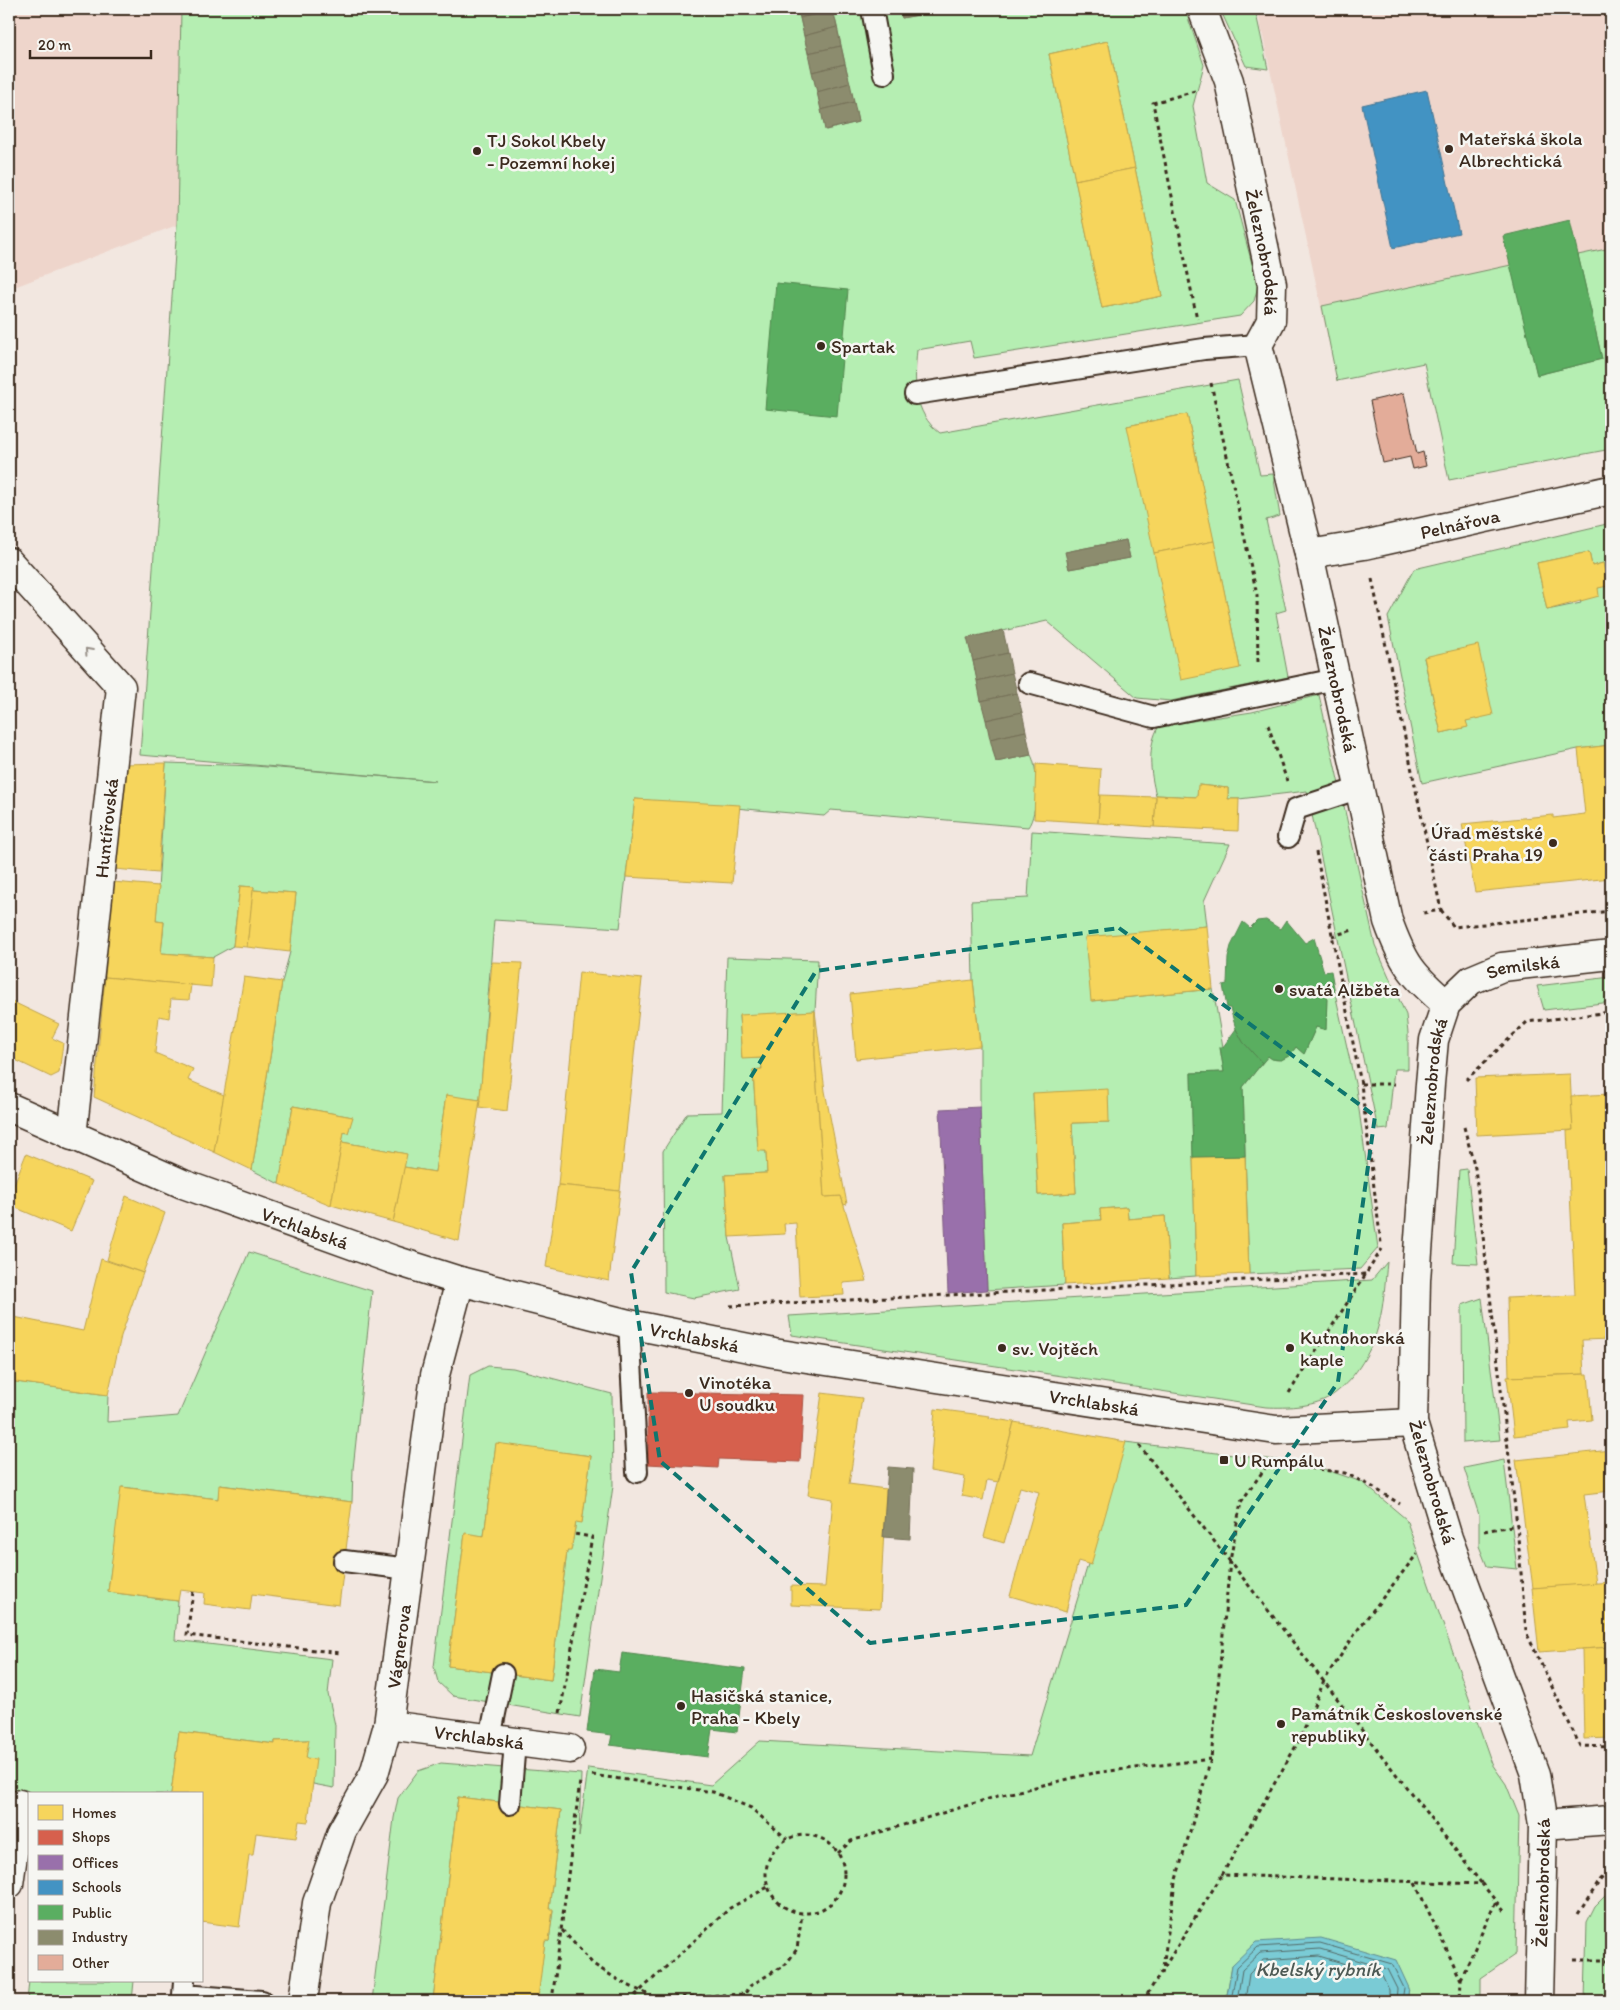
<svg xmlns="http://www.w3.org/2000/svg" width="1620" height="2010" font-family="Itim,sans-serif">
  <rect width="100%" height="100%" fill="#f2e7e0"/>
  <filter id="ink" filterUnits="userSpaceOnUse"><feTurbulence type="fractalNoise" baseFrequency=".02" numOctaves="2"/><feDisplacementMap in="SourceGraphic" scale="10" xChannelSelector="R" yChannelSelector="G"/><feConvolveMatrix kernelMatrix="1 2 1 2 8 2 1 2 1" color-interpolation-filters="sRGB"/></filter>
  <g filter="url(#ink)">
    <!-- built -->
    <g fill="#eed5cb">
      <path d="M9,9h172l-4,216 -168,64z"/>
      <path d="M1257,9h354v440l-162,31 -25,-117 -87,18z"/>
    </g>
    <!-- green -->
    <g fill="#b5eeb2" stroke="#788c68" fill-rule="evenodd">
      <path d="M181,9h529l53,6 -2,-6h37l28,121 32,-8 -25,-113h67l2,9 47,-9h236l19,56 -11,41 14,77 28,17 23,86 -4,15 -14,15 -266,42 -4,-17 -53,9c-3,31 -4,63 23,83l298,-53 22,95 13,-1 7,42 -14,4 20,90 -10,3 12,64 -117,24 -34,-3 -90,-77 -79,18 28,123 35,-7c8,14 7,59 -3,72l-197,-17 -7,6 -189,-17 -15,129 -126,-8 -14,180 -34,-4 -11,76 -31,-5 2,-13 -64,-12 2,-10 4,1 4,-16 -59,-11 -14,78 -27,-14 30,-188 8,-30 6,-59 -43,-3 1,-3 -14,-1 -7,60 -20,11 -52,-4 3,-31 -8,-1 10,-158 89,3 181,15 -296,-26 37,-530zM1108,41l54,255 -60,12 -53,-254zM1187,414l53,254 -113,-242zM1126,540l4,18 -61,11 -3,-17z"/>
      <path d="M1220,9h35l13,60 -22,-3z"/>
      <path d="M1611,248v201l-162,31 -25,-117 -87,18 -15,-75 189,-41 26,110 65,-16 -24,-104z"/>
      <path d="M1611,523v222l-33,4 -156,34 -34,-166 26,-48zM1589,552l3,14 11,-3 5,22 -10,3 -18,12 1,3 -34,7 -10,-47zM1424,658l42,63 1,6 -26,6z"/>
      <path d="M1319,695l56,250 31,70 2,18v36h-14l-6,60 -10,1 -71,-339 -68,8h-11v-11l-29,-3 -2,12 -41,-2c-6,-22 -9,-49 3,-69l93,-14z"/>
      <path d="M1032,831l198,13 -26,57 3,25 -122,12 7,63 121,-12 10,58 -3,1 4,24 -33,1 5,203 -27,2 -4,-62 -37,3 -1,-12 -27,2 1,11 -39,3 3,62 -78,5 -7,-183v-61l-7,-66 -2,-79 57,-3zM1033,1093l76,29 -37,1 4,70 -38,2z"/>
      <path d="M727,957l91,3 -3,51 -76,5 3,42h19l1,11 -9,1 5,80 8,1 1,22 -42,2 4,62 11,52 -46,9 -30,-6 -1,-141 24,-38 35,-1z"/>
      <path d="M1611,977v25l-67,8 -7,-24z"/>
      <path d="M1335,993l21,95 22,160 -18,21 -111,5 -6,-187 25,-31c11,9 21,1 28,-9l8,7 12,-27 10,2 1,-35z"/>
      <path d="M1467,1169l11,95 -25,-1 6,-93z"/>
      <path d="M249,1252l123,39 -19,178 -1,33 -132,-17 -2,14 -96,-12 -14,105 70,9 -3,39 157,19 -4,35 7,31 -1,63 -21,-4 -7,-26 2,-18 -33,1v3l-96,-12 -8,62 -162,1v-414l99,14 -1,27 71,-6z"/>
      <path d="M1387,1262c-2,20 -3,42 -8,61 -6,26 -23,55 -45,71 -18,13 -46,14 -68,13l-474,-72 -3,-19 583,-36z"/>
      <path d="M1482,1298l18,142 -37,3 -1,-138z"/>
      <path d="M488,1366l25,2 99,26 1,92 -33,231 -127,-21 -15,-14 -4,-15 36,-292zM496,1444l95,12 -9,66h-6l-5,28 -4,1 -16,129 -103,-14 17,-132 19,2z"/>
      <path d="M1125,1442l184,22 53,18 44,37 86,245 14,20 13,32 -3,138 -35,24v23h-74l2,-13 -177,-23 -6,36h-473l-2,-4 -81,1 -1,3h-297l22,-183 4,-20 20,-27 23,-8 140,11 -2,63 9,-69 123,17 49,-44 270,15zM458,1797l103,13 -12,99 4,1 -4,31h-4l-8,57 -104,2z"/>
      <path d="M1504,1460l13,109 -30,-3 -8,-20v-31l-15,-47z"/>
      <path d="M1611,1890v111h-26l2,-79 8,-16z"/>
      <path d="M29,1981h105l-2,20h-105z"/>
    </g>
    <!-- water -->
    <path fill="#7acbd5" stroke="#618b8c" d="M1321,1938l75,22 13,28 -2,13h-181l6,-36 24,-23z"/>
    <!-- homes -->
    <g fill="#f6d55c" stroke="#bea249">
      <path d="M1108,41l27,127 -60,12 -26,-126z"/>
      <path d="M1135,168l27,128 -60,12 -27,-128z"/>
      <path d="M1187,414l27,127 -60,12 -27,-127z"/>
      <path d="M1214,541l26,127 -59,12 -27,-127z"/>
      <path d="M1589,552l3,14 11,-3 5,23 -10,2 1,8 -52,14 -10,-47z"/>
      <path d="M1478,645l15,70 -27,6 2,6 -27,6 -17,-76z"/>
      <path d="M1611,745v133l-136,14 -13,-68 91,-9v3l32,-4 -7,-65z"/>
      <path d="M166,763l-8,110 -43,-4 8,-105z"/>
      <path d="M1036,764l65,5 -3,54 -64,-4z"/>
      <path d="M1198,785l30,3v11h11l-1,32 -84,-4 2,-32 41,2z"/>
      <path d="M1100,795l56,2 -2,30 -56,-4z"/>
      <path d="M635,799l105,6 -8,78 -106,-6z"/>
      <path d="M113,882l46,4 -3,35 8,1 -3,31 52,4 -2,30 -106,-10z"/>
      <path d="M240,886l14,1 -7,60 -14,-1z"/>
      <path d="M253,890l43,3 -6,59 -43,-5z"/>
      <path d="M1207,926l6,63 -122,12 -6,-64z"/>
      <path d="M492,962l30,1 -15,148 -28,-4z"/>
      <path d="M579,972l63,7 -22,212 -62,-6z"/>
      <path d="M105,977l86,8 -2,15 -18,-1 -2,19 -10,-2 -4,37 38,16 -5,11 36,15 -10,57 -120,-55z"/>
      <path d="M244,977l38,5 -30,188 -38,-18z"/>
      <path d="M973,980l7,66 -124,13 -6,-65z"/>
      <path d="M9,1000l50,24 -7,14 11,5 -4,30 -8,4 -42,-20z"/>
      <path d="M815,1011v44l9,142 17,-1 26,85 -24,2 1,12 -44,2 -4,-74 -12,1 1,10 -56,3 -4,-62 42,-2 -1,-22h-8l-5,-81 9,-1 -1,-11 -19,1 -3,-44z"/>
      <path d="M815,1011l10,80 22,113 -3,1 -3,-9 -17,1 -9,-142z"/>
      <path d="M1570,1074l3,56 -96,5 -2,-57z"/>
      <path d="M1108,1089l1,33 -37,1 4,70 -38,2 -5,-102z"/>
      <path d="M1611,1094v245l-29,1 2,34 -75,3 -2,-79 68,-3 -8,-164 6,-1 -2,-34z"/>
      <path d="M446,1095l34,5 -21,141 -66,-19 11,-55 31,5z"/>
      <path d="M293,1106l60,11 -5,16 -4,-1 -13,73 -52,-21z"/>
      <path d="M342,1142l65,12 -14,68 -62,-17z"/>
      <path d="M26,1154l66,27 -21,50 -62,-26v-8z"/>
      <path d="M1245,1156l4,118 -53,2 -3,-119z"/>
      <path d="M558,1185l62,6 -11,90 -63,-14z"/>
      <path d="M126,1196l39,17 -22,60 -36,-13z"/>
      <path d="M1127,1207l1,12 37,-3 4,62 -104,7 -3,-62 39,-3 -1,-11z"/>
      <path d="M101,1259l42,14 -22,63 -13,59 -99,-14v-65l74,15z"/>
      <path d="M1588,1374l4,46 -23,2 1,8 -56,6 -7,-59z"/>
      <path d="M822,1393l40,5 -13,86 37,5 -6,120 -89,-4v-19l34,1 8,-88 -25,-4z"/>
      <path d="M935,1409l55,7 -1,2 25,4 -16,60 -11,-2 -4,20 -21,-4 3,-19 -35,-6z"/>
      <path d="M1014,1422l112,20 -35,123 -13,-4 -12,51 -56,-16 29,-104 -19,-5 -16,56 -20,-6z"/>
      <path d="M496,1443l95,13 -9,67 -6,-1 -5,29h-4l-16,129 -103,-14 17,-133 19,3z"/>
      <path d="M1611,1450v41l-27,3 12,90 -63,4 -17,-128z"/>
      <path d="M219,1485l133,17 -13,103 -87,-11 -2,16 -46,-6 1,-11 -25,-3 -2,11 -70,-9 13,-105 97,12z"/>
      <path d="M1611,1582v65l-72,5 -7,-64z"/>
      <path d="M1611,1647v91l-27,1 -2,-90z"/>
      <path d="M179,1732l96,12v-3l34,-1 -3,18 10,1 -8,63 -9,-1 -3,17 -40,-5 -3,22h-4l-10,72 -38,-5v-128h-30z"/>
      <path d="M458,1797l103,13 -12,99h4l-4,32h-4l-7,57 -105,2z"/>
    </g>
    <!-- shops -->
    <path fill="#d6604d" stroke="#a8503f" d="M648,1392l156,3 -4,67 -81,-3 -1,9 -70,-4z"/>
    <!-- offices -->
    <path fill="#9970ab" stroke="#7d5b81" d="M980,1107l7,183 -39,3 -8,-184z"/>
    <!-- schools -->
    <path fill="#4393c3" stroke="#417492" d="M1427,90l32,143 -66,15 -31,-143z"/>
    <!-- public -->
    <g fill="#5aae61" stroke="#51864d">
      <path d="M1570,220l32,139 -65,16 -34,-139z"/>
      <path d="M776,283l72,7 -11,126 -72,-7z"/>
      <path d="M1266,920l14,9 6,-9 19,23 9,-5 10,34 7,-1 4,22 -8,1 -1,36 -10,-3 -12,27 -8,-7 -7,9 -8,4 -9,-1 -4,-3 -6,7 -19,-21 -7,-13 -6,-21h-3l-4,-23 4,-1 1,-26 3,-12 12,-24 7,6 7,-7z"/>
      <path d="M1236,1029l7,13 19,21 -19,24 2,69 -52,1 -2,-84 33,-1 -4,-25h3z"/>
      <path d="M622,1653l123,16 -8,63 -25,-3 -4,28 -98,-12 2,-10 -25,-3 8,-63 24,3z"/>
    </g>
    <!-- industry -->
    <g fill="#8c8c6e" stroke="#746f56">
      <path d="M798,9h35v1l-33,8z"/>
      <path d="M900,9h34v3l-32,6z"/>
      <path d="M833,10l4,17 -33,9 -4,-18z"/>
      <path d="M837,27l4,19 -33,7 -4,-17z"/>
      <path d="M841,46l4,18 -33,8 -4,-19z"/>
      <path d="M845,64l5,19 -33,9 -5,-20z"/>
      <path d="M850,83l4,19 -33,8 -4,-18z"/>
      <path d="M854,102l4,20 -33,8 -4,-20z"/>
      <path d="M1126,540l4,18 -61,11 -4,-17z"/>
      <path d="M1003,630l5,23 -35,8 -6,-23z"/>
      <path d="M1008,653l4,20 -35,8 -4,-20z"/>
      <path d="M1012,673l5,20 -36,8 -4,-20z"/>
      <path d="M1017,693l5,19 -36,8 -5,-19z"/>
      <path d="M1022,712l4,19 -36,8 -4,-19z"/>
      <path d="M1026,731l5,24 -35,7 -6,-23z"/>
      <path d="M888,1467l25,2 -3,70 -27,-2z"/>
    </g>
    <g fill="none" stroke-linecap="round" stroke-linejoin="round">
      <!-- shore -->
      <g stroke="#546a67" stroke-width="1">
        <path d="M1231,2001l6,-34 21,-20 62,-4 72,21 12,24 -2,13"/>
        <path d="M1237,2001l5,-31 18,-17 60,-4 67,20 10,20 -1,12"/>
        <path d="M1245,2001l4,-27 14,-14 56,-4 63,19 7,15v11"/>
      </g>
    </g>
    <!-- building -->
    <path fill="#e3ac99" stroke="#3b2a1e" d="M1404,393l13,61 6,-2 3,14 -13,3 -3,-12 -27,6 -13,-62z"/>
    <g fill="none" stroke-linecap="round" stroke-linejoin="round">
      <!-- service casing -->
      <g stroke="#3b2a1e" stroke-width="24">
        <g id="service">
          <path d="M872,9l12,65"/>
          <path d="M915,394l289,-45 54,-4"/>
          <path d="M1029,683l125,34 182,-38"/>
          <path d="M1288,837l8,-28 64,-21"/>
          <path d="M629,1324l8,148"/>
          <path d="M344,1561l65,8"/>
          <path d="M490,1738l13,-64"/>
          <path d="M510,1804l5,-62"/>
          <path d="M184,1981l-1,14 79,6"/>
        </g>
      </g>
      <!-- minor casing -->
      <g stroke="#3b2a1e" stroke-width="31">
        <g id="minor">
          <path id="s1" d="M1202,9l27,72 43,203 -1,37 -13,24 51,209 79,367c15,42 24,54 58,83"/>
          <path id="s2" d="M1309,554l55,-9 247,-55"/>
          <path d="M9,562l112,125 -49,449"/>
          <path id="s3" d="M388,1725l182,24"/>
          <path d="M9,1884l11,-80"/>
          <path id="s4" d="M303,2001l14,-98 25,-72 32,-57 14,-49 47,-350 25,-94"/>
        </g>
      </g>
      <!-- tertiary casing -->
      <g stroke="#3b2a1e" stroke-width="31">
        <g id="tertiary">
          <path id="s5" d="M9,1107l174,77 211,76 66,21 169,43 145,29 502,77 137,-7"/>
          <path d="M1543,1825l68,-5"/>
          <path id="s6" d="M1539,2001l4,-176 -8,-51 -87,-236 -35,-115 3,-143 14,-196 4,-44 12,-36 25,-24 31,-13 109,-12"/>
        </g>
      </g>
      <!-- path -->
      <g stroke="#3b2a1e" stroke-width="3" stroke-dasharray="4 4" stroke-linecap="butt">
        <path d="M1195,91l-42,12 44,216"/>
        <path d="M1211,383l46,212 1,68"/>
        <path d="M1372,579l69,331 -18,3"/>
        <path d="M1268,725l19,56"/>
        <path d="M1316,852l45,232 20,159"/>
        <path d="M1441,910l13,17 157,-16"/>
        <path d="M1332,936l21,-6"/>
        <path d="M1466,1080l61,-58 84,-10"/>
        <path d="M1361,1084h34"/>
        <path d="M1464,1127l11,41 42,357"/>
        <path d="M730,1306l636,-32"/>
        <path d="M1289,1393l93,-144"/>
        <path d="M1139,1445l343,439"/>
        <path d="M1295,1466l50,7 26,13 29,18"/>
        <path d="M1484,1531l33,-6 9,107 54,114 31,1"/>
        <path d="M193,1592l-6,43 154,18"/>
        <path d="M560,1713l32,-176 -18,-3"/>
        <path d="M592,1775l121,17 38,16 36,31"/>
        <circle cx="805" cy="1874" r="39"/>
        <path d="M838,1853l13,-12 147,-45 95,-23 118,-14"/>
        <path d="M1222,1875l78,-136 24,-58 35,-53 58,-74"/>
        <path d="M1415,1883l46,97 -1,21"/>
        <path d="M1578,1914l23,-35 10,-7"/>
        <path d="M562,1930l31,34 30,19 33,15 90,-4"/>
        <path d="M1574,1960h37"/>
        <path d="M1162,1974l13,-91 36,-124 19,-198 11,-59 27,-38"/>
        <path d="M1461,1979l35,-78"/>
        <path d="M552,2001l28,-220"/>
        <path d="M629,2001l101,-93 38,-21"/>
        <path d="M745,2001l1,-9 4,-6 36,-22 11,-15 5,-35"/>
        <path d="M1143,2001l79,-126 260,9 22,27"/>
      </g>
      <!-- service -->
      <use href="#service" stroke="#f6f6f2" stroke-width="20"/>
      <!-- minor -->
      <use href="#minor" stroke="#f6f6f2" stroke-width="28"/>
      <!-- tertiary -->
      <use href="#tertiary" stroke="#f6f6f2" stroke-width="28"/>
    </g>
    <!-- one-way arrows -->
    <defs><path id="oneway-chevron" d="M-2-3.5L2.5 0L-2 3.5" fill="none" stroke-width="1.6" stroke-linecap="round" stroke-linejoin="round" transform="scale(1.25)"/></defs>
    <use stroke="#989088" href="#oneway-chevron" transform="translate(88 651) rotate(-132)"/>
  </g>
  <!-- marked area -->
  <path fill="none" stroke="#0f766e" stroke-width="4" stroke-dasharray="10 6" stroke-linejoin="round" d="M1119,928l256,188 -37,266 -152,223 -316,38 -210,-182 -29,-189 185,-301z"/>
  <!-- markers -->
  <g fill="#3b2a1e" stroke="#f6f6f2" stroke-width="2">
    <circle cx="1449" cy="149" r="5"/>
    <circle cx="477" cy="151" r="5"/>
    <circle cx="821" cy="346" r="5"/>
    <circle cx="1553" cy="843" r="5"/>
    <circle cx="1279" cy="989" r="5"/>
    <circle cx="1002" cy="1348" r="5"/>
    <circle cx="1290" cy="1348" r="5"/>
    <circle cx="689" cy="1393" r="5"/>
    <rect x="1219" y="1455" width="10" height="10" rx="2.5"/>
    <circle cx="681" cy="1706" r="5"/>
    <circle cx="1281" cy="1724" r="5"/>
  </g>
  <g text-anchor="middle" stroke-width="5" stroke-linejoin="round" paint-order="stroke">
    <!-- poi labels -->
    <g font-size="19" fill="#3b2a1e" stroke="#f6f6f2" text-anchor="start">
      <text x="1459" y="145">Mateřská škola<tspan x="1459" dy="22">Albrechtická</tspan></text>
      <text x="487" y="147">TJ Sokol Kbely<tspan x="487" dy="22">- Pozemní hokej</tspan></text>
      <text x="831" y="353">Spartak</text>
      <text x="1543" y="839" text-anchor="end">Úřad městské<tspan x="1543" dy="22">části Praha 19</tspan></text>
      <text x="1289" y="996">svatá Alžběta</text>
      <text x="1300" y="1344">Kutnohorská<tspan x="1300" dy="22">kaple</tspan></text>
      <text x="1012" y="1355">sv. Vojtěch</text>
      <text x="699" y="1389">Vinotéka<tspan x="699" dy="22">U soudku</tspan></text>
      <text x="1234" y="1467">U Rumpálu</text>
      <text x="691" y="1702">Hasičská stanice,<tspan x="691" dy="22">Praha - Kbely</tspan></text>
      <text x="1291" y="1720">Památník Československé<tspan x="1291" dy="22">republiky</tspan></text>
    </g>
    <!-- street labels -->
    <g font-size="19" fill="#3b2a1e" stroke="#f6f6f2">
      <text dy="7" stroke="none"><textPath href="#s1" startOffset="252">Železnobrodská</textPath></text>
      <text dy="7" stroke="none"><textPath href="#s2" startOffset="154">Pelnářova</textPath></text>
      <text dy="7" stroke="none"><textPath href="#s1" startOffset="702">Železnobrodská</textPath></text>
      <text transform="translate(106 828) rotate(-84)" y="7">Huntířovská</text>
      <text dy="7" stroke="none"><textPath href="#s6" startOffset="1110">Semilská</textPath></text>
      <text dy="7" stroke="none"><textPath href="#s6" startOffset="942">Železnobrodská</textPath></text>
      <text dy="7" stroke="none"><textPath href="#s5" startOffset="320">Vrchlabská</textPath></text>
      <text dy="7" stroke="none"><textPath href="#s5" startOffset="725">Vrchlabská</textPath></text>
      <text dy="7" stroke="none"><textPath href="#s5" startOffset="1130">Vrchlabská</textPath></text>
      <text transform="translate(1433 1482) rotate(74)" y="7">Železnobrodská</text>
      <text dy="7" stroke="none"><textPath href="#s4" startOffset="371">Vágnerova</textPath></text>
      <text dy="7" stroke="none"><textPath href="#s3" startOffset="92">Vrchlabská</textPath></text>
      <text dy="7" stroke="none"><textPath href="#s6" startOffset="118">Železnobrodská</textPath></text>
    </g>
    <!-- water labels -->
    <g font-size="20" font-style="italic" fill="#4e5a55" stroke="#f6f6f2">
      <text x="1318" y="1976">Kbelský rybník</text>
    </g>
  </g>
  <!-- margin -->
  <rect width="1620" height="2010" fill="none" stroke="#f6f6f2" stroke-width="30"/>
  <rect x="15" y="15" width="1590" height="1980" fill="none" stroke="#3b2a1e" stroke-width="2" filter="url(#ink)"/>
  <!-- legend -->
  <rect x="28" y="1792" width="175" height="190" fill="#f6f6f2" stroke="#aba49d"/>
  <rect x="38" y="1805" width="25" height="15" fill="#f6d55c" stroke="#aba49d"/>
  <text x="72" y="1818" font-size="15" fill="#3b2a1e">Homes</text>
  <rect x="38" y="1830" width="25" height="15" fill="#d6604d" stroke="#aba49d"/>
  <text x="72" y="1842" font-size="15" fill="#3b2a1e">Shops</text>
  <rect x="38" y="1855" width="25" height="15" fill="#9970ab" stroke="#aba49d"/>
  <text x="72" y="1868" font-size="15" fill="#3b2a1e">Offices</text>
  <rect x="38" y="1880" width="25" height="15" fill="#4393c3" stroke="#aba49d"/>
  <text x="72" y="1892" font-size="15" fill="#3b2a1e">Schools</text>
  <rect x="38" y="1905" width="25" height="15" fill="#5aae61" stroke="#aba49d"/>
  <text x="72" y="1918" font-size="15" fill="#3b2a1e">Public</text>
  <rect x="38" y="1930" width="25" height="15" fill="#8c8c6e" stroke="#aba49d"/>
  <text x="72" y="1942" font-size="15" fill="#3b2a1e">Industry</text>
  <rect x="38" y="1955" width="25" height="15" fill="#e3ac99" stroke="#aba49d"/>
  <text x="72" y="1968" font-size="15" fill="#3b2a1e">Other</text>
  <!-- scale -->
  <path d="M30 50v8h121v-8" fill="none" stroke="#3b2a1e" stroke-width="2.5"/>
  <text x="38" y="50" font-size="15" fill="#3b2a1e" stroke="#f6f6f2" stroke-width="4" paint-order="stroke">20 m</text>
</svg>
